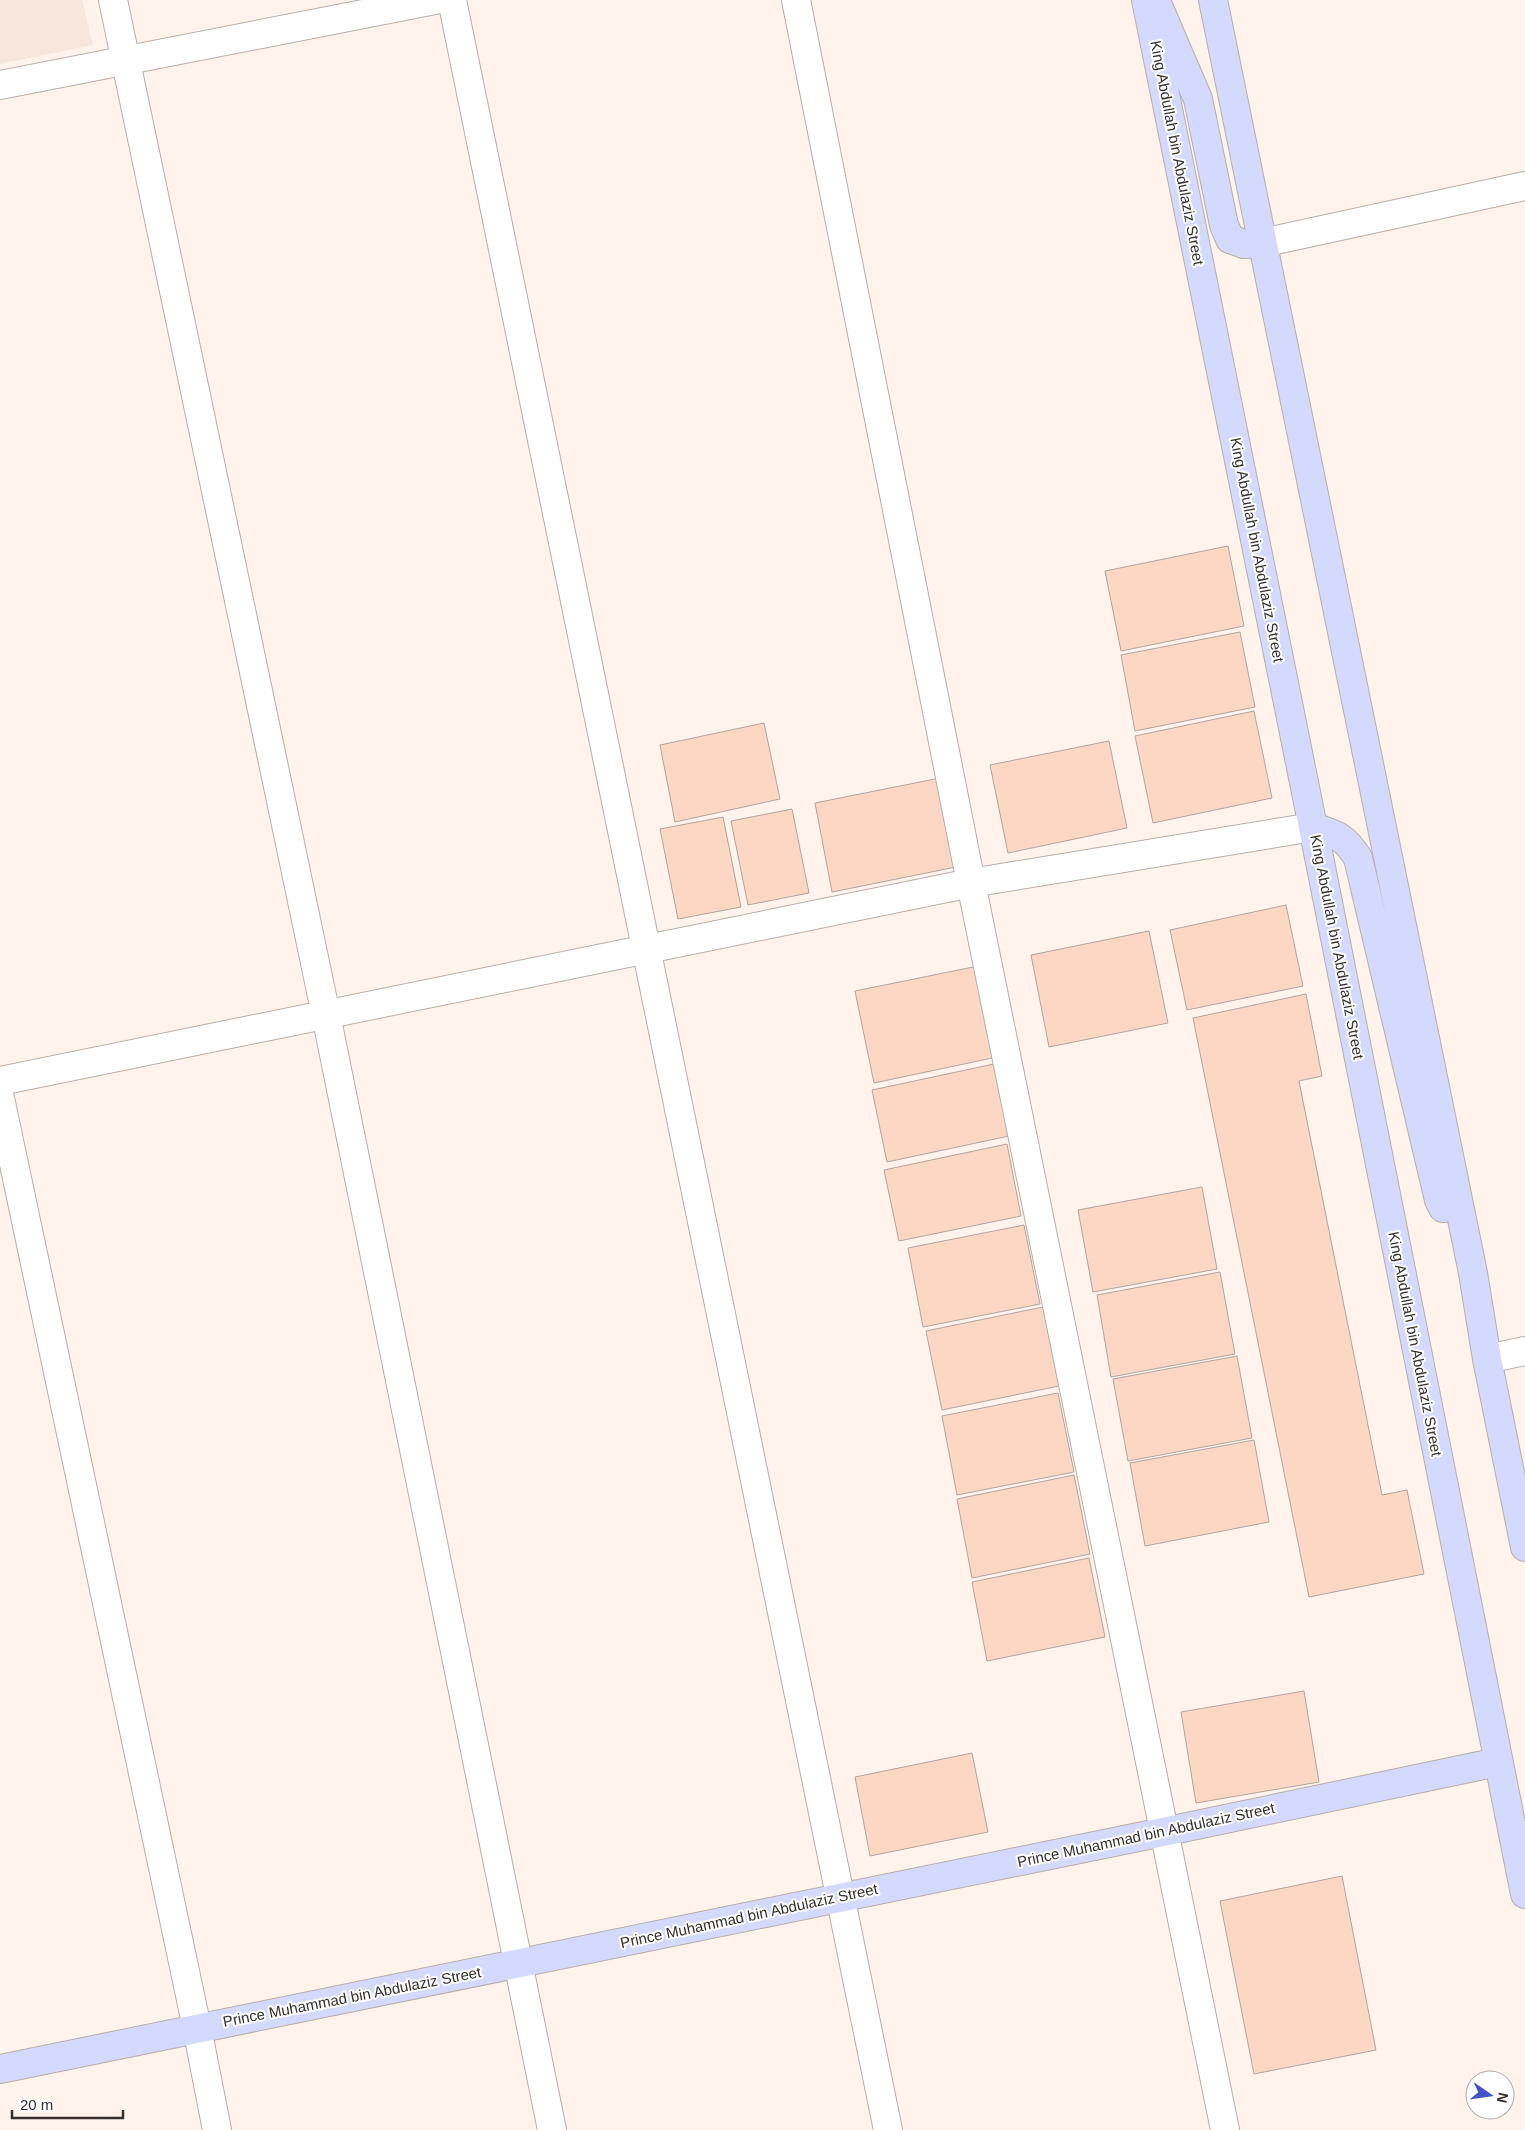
<svg xmlns="http://www.w3.org/2000/svg" width="1525" height="2130" font-family="Helvetica,sans-serif">
  <rect width="100%" height="100%" fill="#fff3ec"/>
  <!-- built -->
  <path fill="#f8e5db" d="M0,0h82l11,45 -93,19z"/>
  <!-- building -->
  <g fill="#fbd7c4" stroke="#b0a59f">
    <path d="M1228,546l16,80 -123,25 -16,-80z"/>
    <path d="M1240,632l15,75 -120,24 -14,-76z"/>
    <path d="M1254,711l18,87 -119,25 -18,-87z"/>
    <path d="M764,723l16,76 -105,23 -15,-77z"/>
    <path d="M1109,741l18,87 -119,25 -18,-88z"/>
    <path d="M940,778l16,89 -124,25 -17,-89z"/>
    <path d="M792,809l17,84 -61,12 -17,-84z"/>
    <path d="M723,817l18,90 -63,12 -18,-90z"/>
    <path d="M1286,905l17,81 -116,24 -17,-80z"/>
    <path d="M1149,931l19,92 -119,24 -18,-92z"/>
    <path d="M978,966l19,91 -123,26 -19,-92z"/>
    <path d="M1306,994l16,82 -23,5 83,414 25,-5 17,84 -115,23 -116,-579z"/>
    <path d="M994,1064l15,72 -122,26 -15,-72z"/>
    <path d="M1007,1144l14,72 -122,25 -15,-71z"/>
    <path d="M1202,1187l15,82 -124,23 -15,-82z"/>
    <path d="M1024,1225l16,79 -117,23 -15,-79z"/>
    <path d="M1220,1272l15,82 -124,23 -14,-82z"/>
    <path d="M1043,1307l16,79 -117,24 -16,-79z"/>
    <path d="M1237,1356l15,82 -124,23 -15,-82z"/>
    <path d="M1058,1393l16,79 -117,23 -15,-79z"/>
    <path d="M1254,1440l15,82 -124,24 -15,-83z"/>
    <path d="M1074,1475l16,79 -118,24 -15,-79z"/>
    <path d="M1089,1558l16,79 -118,24 -15,-79z"/>
    <path d="M1304,1691l15,91 -123,21 -15,-91z"/>
    <path d="M972,1753l16,79 -118,24 -15,-79z"/>
    <path d="M1342,1876l34,174 -122,24 -34,-173z"/>
  </g>
  <g fill="none" stroke-linecap="round" stroke-linejoin="round">
    <!-- street casing -->
    <g stroke="#b9aea8" stroke-width="30">
      <g id="street">
        <path d="M113,0l213,1015 226,1115"/>
        <path d="M452,0l436,2130"/>
        <path d="M796,0l175,883 254,1247"/>
        <path d="M0,85l435,-85"/>
        <path d="M1262,243l263,-57"/>
        <path d="M0,1081l971,-198 342,-56"/>
        <path d="M0,1098l197,930 20,102"/>
        <path d="M1487,1359l38,-8"/>
      </g>
    </g>
    <!-- secondary casing -->
    <g stroke="#b9aea8" stroke-width="30">
      <g id="secondary">
        <path d="M1146,0l167,827 212,1067"/>
        <path d="M1213,0l260,1273 14,86 38,188"/>
        <path d="M1159,8l39,91 26,126 6,14 14,5 18,-1"/>
        <path d="M1313,827c24,8 31,9 45,31l81,342 4,8"/>
        <path d="M0,2069l1163,-237 335,-70"/>
      </g>
    </g>
    <!-- street -->
    <use href="#street" stroke="#fff" stroke-width="28"/>
    <!-- secondary -->
    <use href="#secondary" stroke="#d3dafd" stroke-width="28"/>
  </g>
  <g text-anchor="middle" stroke-width="4" stroke-linejoin="round" paint-order="stroke">
    <!-- street labels -->
    <g font-size="15" fill="#34302d" stroke="#fff">
      <text transform="translate(1177 153) rotate(79)" y="5">King Abdullah bin Abdulaziz Street</text>
      <text transform="translate(1257 550) rotate(79)" y="5">King Abdullah bin Abdulaziz Street</text>
      <text transform="translate(1337 947) rotate(79)" y="5">King Abdullah bin Abdulaziz Street</text>
      <text transform="translate(1415 1344) rotate(79)" y="5">King Abdullah bin Abdulaziz Street</text>
      <text transform="translate(1146 1835) rotate(-12)" y="5">Prince Muhammad bin Abdulaziz Street</text>
      <text transform="translate(749 1916) rotate(-12)" y="5">Prince Muhammad bin Abdulaziz Street</text>
      <text transform="translate(352 1997) rotate(-11)" y="5">Prince Muhammad bin Abdulaziz Street</text>
    </g>
  </g>
  <!-- north arrow -->
  <g transform="translate(1490 2095) rotate(103)"><circle r="24" fill="#ffffff" stroke="#aeacab"/>
  <path d="M0-4L9 19L0 12L-9 19Z" fill="#4353c7"/>
  <text y="-8" font-size="14" font-weight="bold" text-anchor="middle" fill="#34302d">N</text>
  </g>
  <!-- scale -->
  <path d="M12 2110v8h111v-8" fill="none" stroke="#34302d" stroke-width="2.5"/>
  <text x="20" y="2110" font-size="15" fill="#34302d" stroke="#ffffff" stroke-width="4" paint-order="stroke">20 m</text>
</svg>
